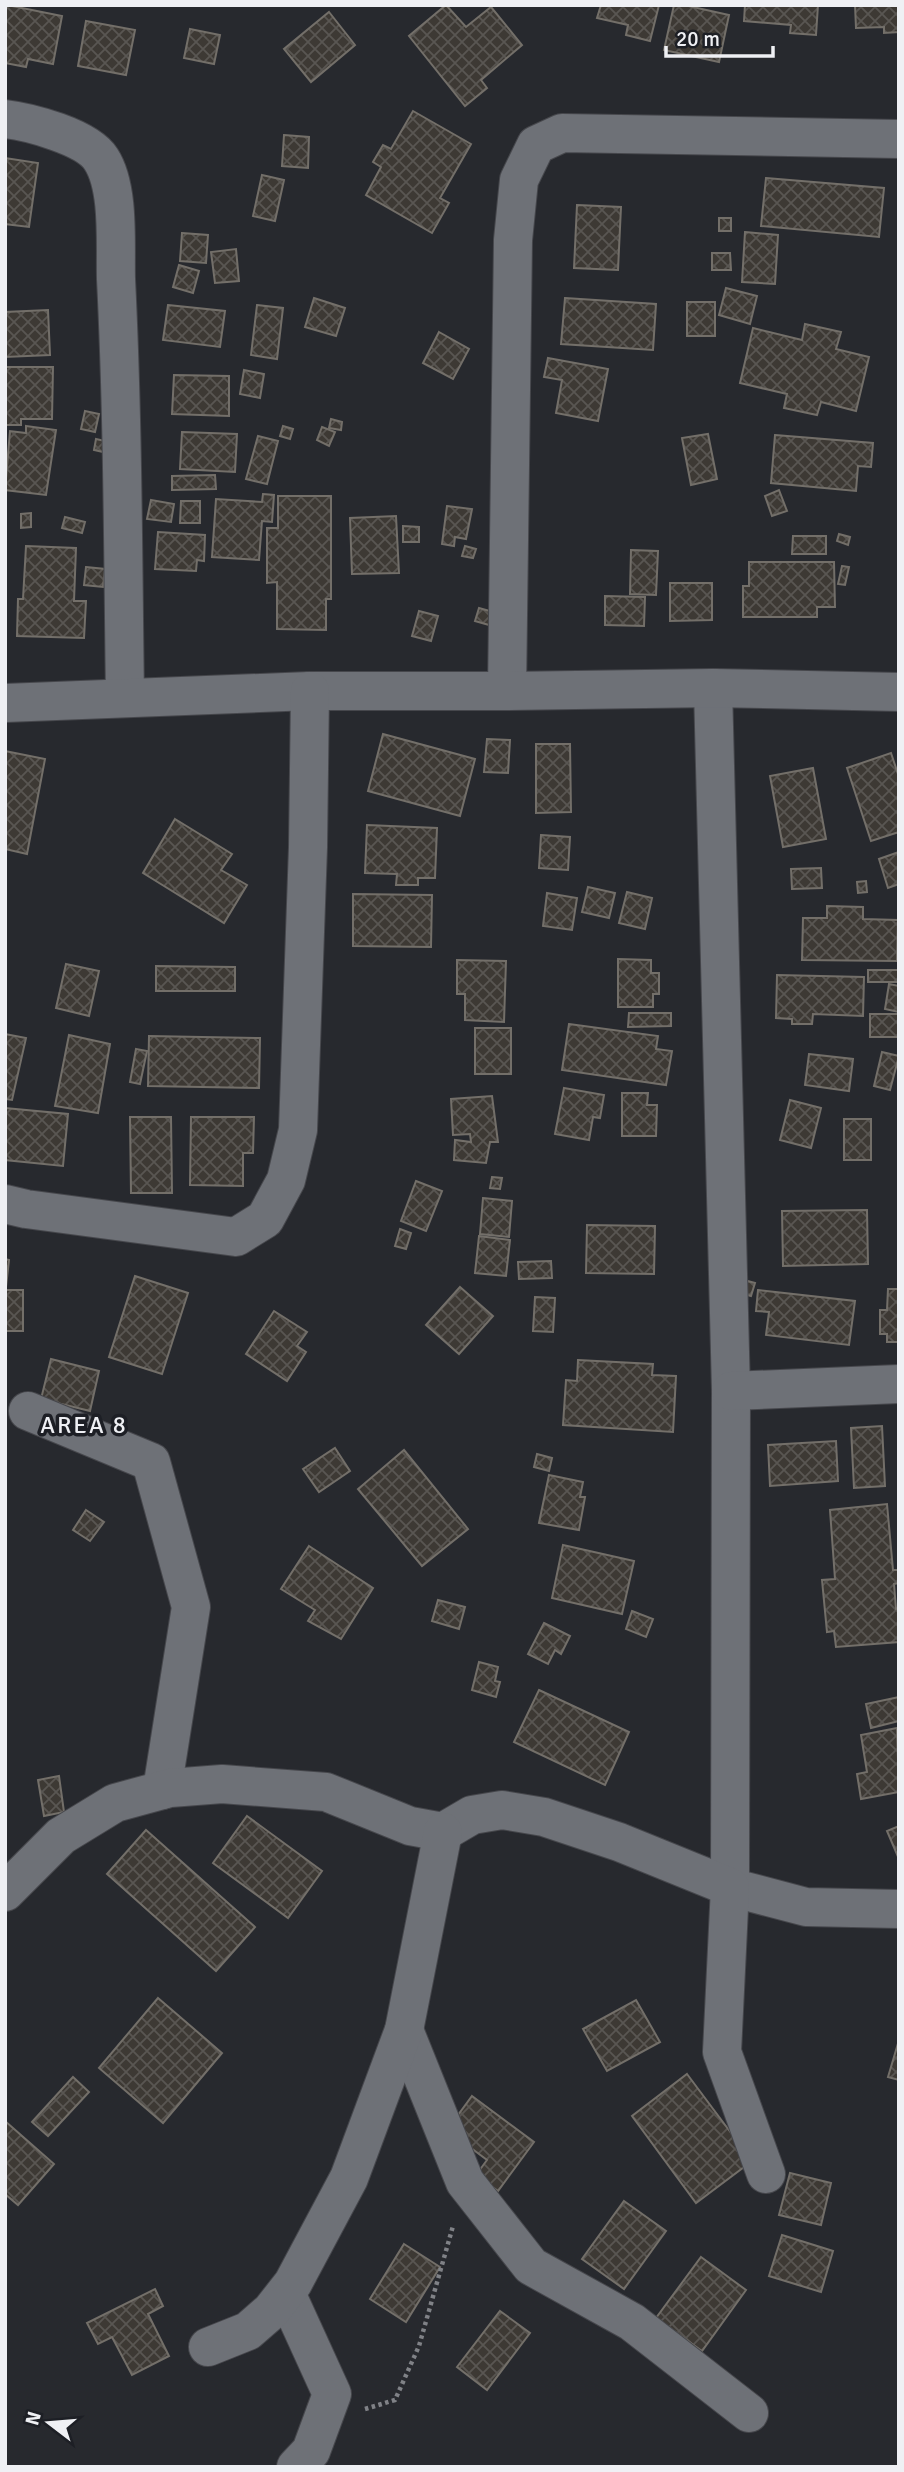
<svg xmlns="http://www.w3.org/2000/svg" width="904" height="2472" font-family="Signika,sans-serif">
  <defs>
    <pattern id="building-cross-hatch" width="8" height="8" patternUnits="userSpaceOnUse" patternTransform="scale(1.75)"><rect width="8" height="8" fill="#3d3934"/><path d="M0 0l8 8M0 8l8-8" fill="none" stroke="#595652"/></pattern>
  </defs>
  <rect width="100%" height="100%" fill="#27292e"/>
  <!-- building -->
  <g fill="url(#building-cross-hatch)" stroke="#736f69" stroke-width="2">
    <path d="M7,5l55,11 -9,48 -25,-5 -2,8 -21,-4v-47z"/>
    <path d="M446,5l20,22 25,-20 31,38 -41,35 6,8 -22,18 -56,-70z"/>
    <path d="M601,5h58l-9,36 -24,-6 2,-10 -31,-7z"/>
    <path d="M674,5h10l45,10 -10,47 -55,-12z"/>
    <path d="M745,5h73l-2,30 -26,-2 1,-8 -47,-4z"/>
    <path d="M855,5h44v27l-15,1v-6l-28,1z"/>
    <path d="M329,12l26,33 -44,37 -27,-33z"/>
    <path d="M86,21l49,9 -9,45 -48,-9z"/>
    <path d="M190,29l30,6 -6,29 -30,-6z"/>
    <path d="M413,111l58,33 -31,54 9,5 -17,30 -66,-38 15,-28 -8,-5 10,-17 8,4z"/>
    <path d="M284,135l25,2 -1,31 -26,-2z"/>
    <path d="M5,158l33,5 -9,64 -24,-3z"/>
    <path d="M262,175l22,5 -9,41 -22,-5z"/>
    <path d="M766,178l118,10 -5,49 -118,-11z"/>
    <path d="M577,205l44,2 -3,63 -44,-2z"/>
    <rect x="719" y="218" width="12" height="13"/>
    <path d="M745,232l33,3 -3,49 -33,-2z"/>
    <path d="M182,233l26,2 -2,28 -26,-2z"/>
    <path d="M236,249l3,32 -24,2 -4,-31z"/>
    <path d="M712,253h18l1,17h-19z"/>
    <path d="M179,265l20,6 -6,22 -20,-6z"/>
    <path d="M726,288l31,8 -7,28 -31,-9z"/>
    <path d="M314,298l31,10 -9,28 -31,-9z"/>
    <path d="M565,298l91,6 -3,46 -92,-6z"/>
    <rect x="687" y="302" width="28" height="34"/>
    <path d="M168,305l57,6 -5,36 -57,-7z"/>
    <path d="M257,305l26,3 -6,51 -26,-4z"/>
    <path d="M48,310l2,45 -45,2v-45z"/>
    <path d="M805,324l36,8 -5,17 33,8 -13,54 -35,-9 -4,13 -33,-7 3,-14 -47,-11 13,-55 49,12z"/>
    <path d="M439,332l30,17 -16,30 -30,-16z"/>
    <path d="M548,358l60,11 -10,52 -42,-8 6,-33 -18,-3z"/>
    <path d="M5,367h48l-1,52h-31v6h-16z"/>
    <path d="M244,370l20,4 -4,24 -20,-4z"/>
    <path d="M174,375l55,1v40l-57,-2z"/>
    <path d="M85,411l14,3 -4,18 -14,-3z"/>
    <path d="M331,419l11,3 -1,8 -12,-2z"/>
    <path d="M26,426l30,4 -10,65 -41,-5 5,-59 16,2z"/>
    <path d="M283,426l10,3 -3,10 -10,-3z"/>
    <path d="M322,427l13,5 -6,14 -12,-6z"/>
    <path d="M182,432l55,2 -2,38 -55,-3z"/>
    <path d="M708,434l9,45 -26,6 -9,-47z"/>
    <path d="M775,435l98,8 -2,24 -13,-1 -2,25 -85,-8z"/>
    <path d="M258,436l20,5 -11,43 -21,-5z"/>
    <path d="M96,439l9,2 -2,11 -9,-2z"/>
    <path d="M215,475l1,14 -44,1v-14z"/>
    <path d="M779,490l8,21 -15,5 -7,-20z"/>
    <path d="M263,494l11,1 -2,27 -10,-1 -3,39 -47,-3 4,-58 46,3z"/>
    <path d="M278,496h53v103h-5v31l-49,-1v-47l-10,1v-55h11z"/>
    <path d="M151,500l23,4 -3,18 -24,-3z"/>
    <path d="M181,501h19v22h-20z"/>
    <path d="M447,506l25,3 -6,30 -11,-2 -1,9 -12,-2z"/>
    <path d="M31,513v14l-10,1v-14z"/>
    <path d="M396,516l3,57 -47,1 -2,-56z"/>
    <path d="M65,517l20,5 -3,11 -20,-5z"/>
    <path d="M403,526l16,1v15h-16z"/>
    <path d="M158,532l47,3 -1,26 -7,-1 -1,11 -41,-2z"/>
    <path d="M839,534l11,3 -2,8 -11,-4z"/>
    <path d="M793,536h33v18h-34z"/>
    <path d="M26,546l50,2 -2,53h12l-2,37 -67,-2 1,-37h5z"/>
    <path d="M465,546l11,3 -3,9 -11,-2z"/>
    <path d="M631,550l27,1 -2,44 -26,-1z"/>
    <path d="M749,562h85l1,45h-18v10h-74v-31h6z"/>
    <path d="M842,566l7,1 -4,18 -7,-1z"/>
    <path d="M86,567l19,2 -2,18 -19,-2z"/>
    <path d="M670,583h42v37l-42,1z"/>
    <path d="M605,596l40,1 -1,29 -39,-1z"/>
    <path d="M479,608l14,4 -4,13 -14,-4z"/>
    <path d="M419,611l19,5 -7,25 -19,-5z"/>
    <path d="M383,734l92,25 -15,57 -92,-25z"/>
    <path d="M487,739l23,1 -2,33 -24,-1z"/>
    <path d="M536,744h34l1,68 -35,1z"/>
    <path d="M5,751l40,8 -18,95 -22,-5z"/>
    <path d="M891,753l8,24v55l-28,9 -24,-73z"/>
    <path d="M813,768l13,71 -43,8 -13,-71z"/>
    <path d="M175,819l57,35 -11,16 26,15 -23,38 -81,-50z"/>
    <path d="M367,825l70,3 -2,50h-17v7h-22l1,-11 -32,-1z"/>
    <path d="M541,835l29,2 -2,33 -29,-2z"/>
    <path d="M899,852v32l-11,4 -9,-29z"/>
    <path d="M821,868l1,20 -30,1 -1,-20z"/>
    <path d="M866,881l1,11 -9,1 -1,-11z"/>
    <path d="M588,887l27,6 -6,25 -27,-6z"/>
    <path d="M627,892l25,6 -7,31 -26,-6z"/>
    <path d="M547,893l30,5 -5,32 -29,-4z"/>
    <path d="M353,894l79,1 -1,52 -78,-1z"/>
    <path d="M827,906l36,1v12l35,1 -1,41 -95,-1 1,-42h24z"/>
    <path d="M618,959l33,1v13h8v21h-6v13h-35z"/>
    <path d="M457,960l49,1 -2,61 -39,-2v-26h-8z"/>
    <path d="M66,964l33,7 -10,45 -33,-8z"/>
    <path d="M156,966l79,1v24h-79z"/>
    <rect x="868" y="970" width="31" height="12"/>
    <path d="M777,975l87,2 -1,39 -50,-2 -1,10h-20v-5l-16,-1z"/>
    <path d="M889,984l10,2v26l-14,-3z"/>
    <path d="M629,1013h42v13l-43,1z"/>
    <rect x="870" y="1014" width="29" height="23"/>
    <path d="M569,1024l89,12 -2,13 16,2 -6,34 -104,-15z"/>
    <rect x="475" y="1028" width="36" height="46"/>
    <path d="M5,1034l21,4 -14,62 -7,-1z"/>
    <path d="M69,1035l41,9 -12,69 -43,-7z"/>
    <path d="M149,1036l111,2 -1,50 -111,-2z"/>
    <path d="M136,1049l11,2 -7,33 -10,-2z"/>
    <path d="M882,1052l17,4 -9,34 -16,-4z"/>
    <path d="M809,1054l44,5 -4,32 -44,-6z"/>
    <path d="M564,1088l40,7 -4,23 -7,-1 -4,23 -34,-6z"/>
    <path d="M622,1093h26l-1,12h10l-1,31h-34z"/>
    <path d="M492,1096l6,46h-8l-4,21 -32,-3 1,-20 16,2 -1,-8 -17,1 -2,-36z"/>
    <path d="M790,1100l31,8 -10,40 -31,-8z"/>
    <path d="M5,1108l63,6 -5,52 -58,-6z"/>
    <path d="M130,1117h41l1,76h-41z"/>
    <path d="M191,1117h63l-1,36h-10v33l-53,-1z"/>
    <rect x="844" y="1119" width="27" height="41"/>
    <path d="M492,1177l10,1 -2,11 -10,-1z"/>
    <path d="M416,1181l26,10 -16,40 -25,-10z"/>
    <path d="M483,1198l29,3 -3,36 -29,-3z"/>
    <path d="M867,1210l1,54 -85,2 -1,-55z"/>
    <path d="M587,1225l68,1 -1,48 -68,-1z"/>
    <path d="M400,1229l11,4 -5,16 -11,-3z"/>
    <path d="M479,1236l31,4 -4,36 -31,-3z"/>
    <path d="M5,1259l4,1 -3,27 -1,-1z"/>
    <path d="M551,1261l1,17 -33,1 -1,-17z"/>
    <path d="M135,1276l53,17 -26,81 -53,-17z"/>
    <path d="M744,1280l11,3 -4,13 -11,-3z"/>
    <path d="M460,1287l33,29 -34,38 -33,-29z"/>
    <path d="M888,1289h11v53h-12v-8h-7v-24h7z"/>
    <rect x="5" y="1290" width="18" height="41"/>
    <path d="M758,1290l97,11 -6,44 -83,-10 3,-23 -13,-1z"/>
    <path d="M535,1297l20,1 -2,34 -20,-1z"/>
    <path d="M274,1311l33,21 -10,14 9,6 -19,29 -41,-27z"/>
    <path d="M51,1359l48,12 -9,40 -49,-12z"/>
    <path d="M578,1360l75,4 -1,11 24,1 -3,56 -110,-7 3,-45 11,1z"/>
    <path d="M882,1426l3,60 -31,2 -3,-60z"/>
    <path d="M836,1441l2,40 -68,5 -2,-41z"/>
    <path d="M335,1448l15,23 -31,21 -16,-23z"/>
    <path d="M404,1450l64,79 -46,37 -64,-77z"/>
    <path d="M537,1454l15,4 -3,13 -15,-4z"/>
    <path d="M549,1475l34,7 -3,15h5l-6,33 -40,-7z"/>
    <path d="M887,1504l6,66h6v13l-5,1 2,25 3,-1v34l-63,5 -2,-16 -7,1 -5,-52 13,-1 -5,-69z"/>
    <path d="M86,1510l18,12 -14,19 -17,-11z"/>
    <path d="M563,1545l71,16 -12,53 -70,-16z"/>
    <path d="M309,1546l64,42 -32,51 -33,-18 7,-11 -34,-21z"/>
    <path d="M438,1600l27,7 -6,22 -27,-8z"/>
    <path d="M632,1611l21,8 -7,18 -20,-8z"/>
    <path d="M544,1623l26,13 -9,18 -6,-4 -7,14 -20,-10z"/>
    <path d="M479,1662l19,5 -3,14 5,1 -4,15 -24,-7z"/>
    <path d="M539,1690l90,42 -24,53 -91,-43z"/>
    <path d="M899,1697v24l-28,7 -5,-24z"/>
    <path d="M897,1728l2,64 -38,7 -4,-25 10,-2 -6,-37z"/>
    <path d="M59,1776l5,36 -20,4 -6,-36z"/>
    <path d="M247,1816l75,55 -34,47 -75,-55z"/>
    <path d="M899,1826v33l-12,-28z"/>
    <path d="M146,1830l109,97 -39,44 -109,-97z"/>
    <path d="M158,1998l64,55 -59,70 -64,-55z"/>
    <path d="M636,2000l24,42 -53,29 -24,-42z"/>
    <path d="M899,2040v40l-11,-3z"/>
    <path d="M687,2074l65,87 -56,42 -64,-87z"/>
    <path d="M73,2077l16,15 -41,44 -16,-14z"/>
    <path d="M472,2096l62,46 -36,49 -22,-16 11,-15 -40,-30z"/>
    <path d="M5,2121l49,43 -36,41 -13,-11z"/>
    <path d="M790,2173l41,10 -10,42 -42,-10z"/>
    <path d="M624,2201l42,30 -42,58 -42,-30z"/>
    <path d="M782,2235l51,16 -12,41 -52,-16z"/>
    <path d="M404,2244l36,23 -34,55 -36,-23z"/>
    <path d="M701,2257l45,33 -44,61 -46,-33z"/>
    <path d="M155,2289l8,17 -15,8 21,42 -37,19 -20,-38 -14,7 -11,-21z"/>
    <path d="M500,2311l30,22 -43,57 -30,-23z"/>
  </g>
  <g fill="none" stroke-linecap="round" stroke-linejoin="round">
    <!-- street casing -->
    <g stroke="#46474c" stroke-width="40">
      <g id="street">
        <path d="M5,119c25,3 82,18 96,40 19,29 14,86 15,120 7,140 7,280 9,419"/>
        <path d="M713,688l18,703 -1,496 76,20 93,2"/>
        <path d="M507,691l6,-451 6,-60 17,-35 26,-12 337,6"/>
        <path d="M5,703l305,-12h197l206,-3 186,4"/>
        <path d="M5,1204l21,5 210,28 29,-18 21,-39 12,-50 10,-283 2,-156"/>
        <path d="M731,1391l168,-7"/>
        <path d="M28,1411l123,51 40,145 -29,183"/>
        <path d="M5,1892l56,-56 54,-33 55,-15 52,-4 104,8 84,34 33,6 29,-17 30,-5 42,7 75,25 111,45 -8,165 44,122"/>
        <path d="M404,2030l61,152 66,84 101,56 117,91"/>
        <path d="M286,2293l46,101 -21,57 -15,16"/>
        <path d="M208,2347l40,-16 23,-20 22,-28 56,-105 55,-148 39,-198"/>
      </g>
    </g>
    <!-- path -->
    <path stroke="#808287" stroke-width="4.5" stroke-dasharray="3.5 3.5" stroke-linecap="butt" d="M365,2409l30,-9 24,-54 34,-120"/>
    <!-- street -->
    <use href="#street" stroke="#6e7177" stroke-width="38"/>
  </g>
  <g text-anchor="middle" stroke-width="7" stroke-linejoin="round" paint-order="stroke">
    <!-- quarter labels -->
    <g font-size="24" letter-spacing="2" fill="#eff0f4" stroke="#1d1f25">
      <text x="84" y="1433">AREA 8</text>
    </g>
  </g>
  <!-- border -->
  <rect width="904" height="2472" fill="none" stroke="#eff0f4" stroke-width="14"/>
  <!-- north arrow -->
  <g transform="translate(49 2423) rotate(286)" stroke="#1d1f25" stroke-width="5" paint-order="stroke">
  <path d="M0-5L12 26L0 18L-12 26Z" fill="#eff0f4"/>
  <text y="-10" font-size="19" font-weight="bold" text-anchor="middle" fill="#eff0f4">N</text>
  </g>
  <!-- scale -->
  <path d="M666 46v10h107v-10" fill="none" stroke="#eff0f4" stroke-width="3.5"/>
  <text x="676" y="46" font-size="21" fill="#eff0f4" stroke="#1d1f25" stroke-width="5" paint-order="stroke">20 m</text>
</svg>
